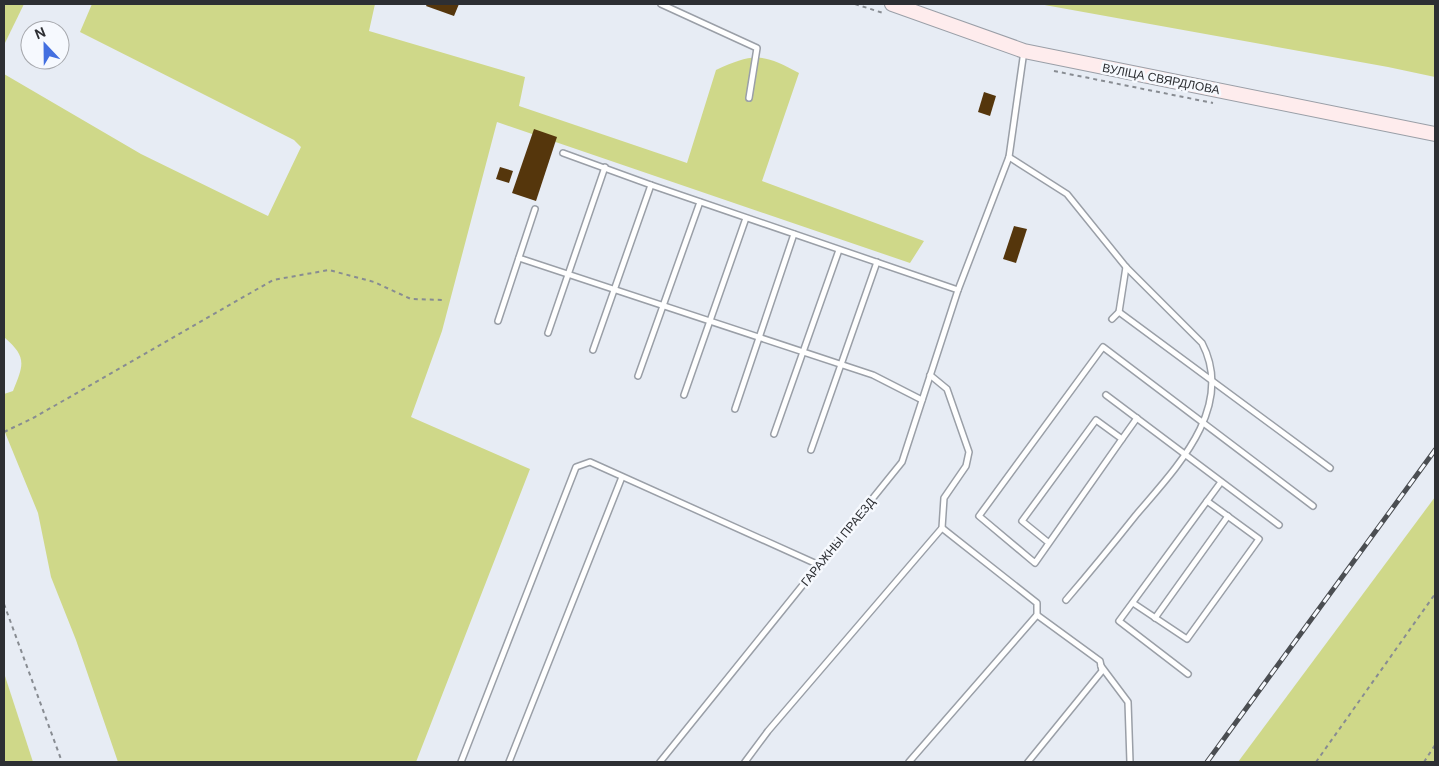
<svg xmlns="http://www.w3.org/2000/svg" width="1439" height="766" font-family="'DM Sans',sans-serif">
  <rect width="100%" height="100%" fill="#e7ecf4"/>
  <!-- green -->
  <g fill="#cfd889">
    <path d="M4,4h20l-20,41z"/>
    <path d="M92,4h283l-6,27 156,46 -6,29 168,57 29,-93c37,-17 47,-17 83,3l-37,108 162,60 -14,22 -413,-141 -55,209 -31,86 119,52 -114,293h-298l-42,-122 -25,-63 -13,-64 -34,-83v-36l9,-3c11,-27 14,-34 -9,-54v-263l137,80 127,62 33,-69 -7,-7 -214,-108z"/>
    <path d="M1039,4h396v73l-47,-10z"/>
    <path d="M1435,497v265h-197z"/>
    <path d="M4,673l29,89h-29z"/>
  </g>
  <!-- building -->
  <g fill="#55360c">
    <path d="M427,4h32l-5,12 -28,-10z"/>
    <path d="M984,92l12,4 -6,20 -12,-4z"/>
    <path d="M534,129l23,8 -21,64 -24,-8z"/>
    <path d="M500,167l13,4 -4,12 -13,-4z"/>
    <path d="M1014,226l13,3 -11,34 -13,-4z"/>
  </g>
  <g fill="none" stroke-linecap="round" stroke-linejoin="round">
    <!-- service casing -->
    <g stroke="#9a9fa7" stroke-width="8">
      <g id="service">
        <path d="M661,4l96,44 -8,50"/>
        <path d="M563,153l88,32 307,105"/>
        <path d="M1009,157l58,37 59,73 76,76c34,65 -27,126 -66,172 -23,29 -46,57 -70,85"/>
        <path d="M519,258l354,117 49,25"/>
        <path d="M1119,312l211,156"/>
        <path d="M1112,319l7,-7 7,-45"/>
        <path d="M498,321l37,-112"/>
        <path d="M548,333l57,-166"/>
        <path d="M593,350l58,-165"/>
        <path d="M638,376l62,-174"/>
        <path d="M684,395l62,-177"/>
        <path d="M1106,395l173,130"/>
        <path d="M735,409l59,-175"/>
        <path d="M774,434l65,-184"/>
        <path d="M1122,439l15,-21"/>
        <path d="M811,450l66,-188"/>
        <path d="M1049,543l-27,-22 74,-101 26,19 -87,124 -56,-47 124,-169 210,159"/>
        <path d="M1133,603l54,36 72,-100 -52,-38"/>
        <path d="M1155,618l73,-102"/>
        <path d="M1101,666l27,36 2,60"/>
        <path d="M1188,674l-69,-53 102,-139"/>
        <path d="M461,762l115,-295 14,-5 229,103"/>
        <path d="M509,762l113,-285"/>
        <path d="M660,762l242,-300 56,-172 51,-133 15,-106"/>
        <path d="M745,762l23,-31 174,-203 2,-30 22,-32 3,-14 -22,-63 -17,-14"/>
        <path d="M909,762l128,-147v-12l-95,-75"/>
        <path d="M1028,762l74,-91 -2,-10 -63,-46"/>
      </g>
    </g>
    <!-- secondary casing -->
    <g stroke="#9a9fa7" stroke-width="16">
      <path id="secondary" d="M892,4l132,47 411,83"/>
    </g>
    <!-- path -->
    <g stroke="#888c92" stroke-width="2" stroke-dasharray="4 4" stroke-linecap="butt">
      <path d="M855,4l28,9"/>
      <path d="M1054,71l159,32"/>
      <path d="M4,432l31,-15 238,-137 56,-10 45,12 37,17 34,1"/>
      <path d="M4,604l58,158"/>
      <path d="M1316,762l119,-168"/>
      <path d="M1424,762l11,-17"/>
    </g>
    <!-- service -->
    <use href="#service" stroke="#fff" stroke-width="5"/>
    <!-- secondary -->
    <use href="#secondary" stroke="#feeced" stroke-width="14"/>
    <!-- rail casing -->
    <g stroke="#4b4e52" stroke-width="5">
      <path id="rail" d="M1207,762l228,-312"/>
    </g>
    <!-- rail -->
    <use href="#rail" stroke="#f6f9fe" stroke-width="3" stroke-dasharray="9" stroke-linecap="butt"/>
  </g>
  <g text-anchor="middle" stroke-width="5" stroke-linejoin="round" paint-order="stroke">
    <!-- street labels -->
    <g font-size="12" fill="#2d2f33" stroke="#f6f9fe">
      <text transform="translate(1161 79) rotate(11)" y="4">ВУЛІЦА СВЯРДЛОВА</text>
      <text transform="translate(838 542) rotate(-51)" y="4">ГАРАЖНЫ ПРАЕЗД</text>
    </g>
  </g>
  <!-- border -->
  <rect width="1439" height="766" fill="none" stroke="#2d2f33" stroke-width="10"/>
  <!-- north arrow -->
  <g transform="translate(45 45) rotate(338)"><circle r="24" fill="#f6f9fe" stroke="#a6a8ad"/>
  <path d="M0-4L9 19L0 12L-9 19Z" fill="#436fe0"/>
  <text y="-8" font-size="14" font-weight="bold" text-anchor="middle" fill="#2d2f33">N</text>
  </g>
</svg>
